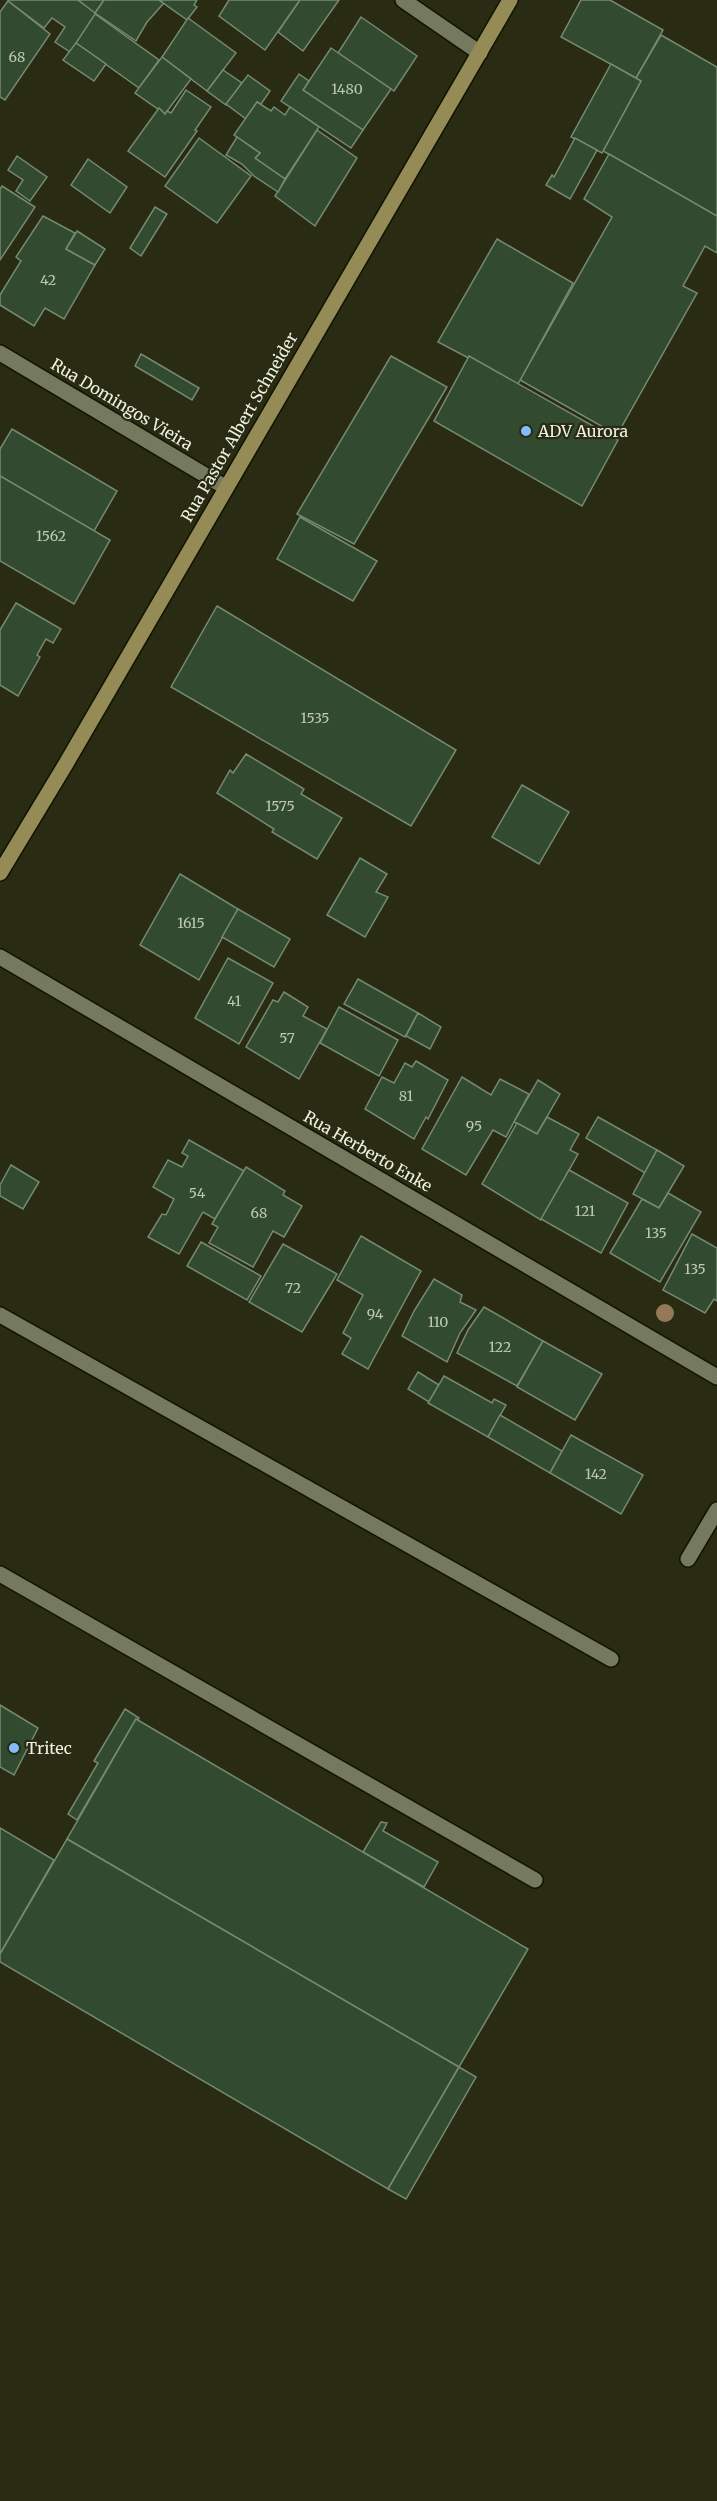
<svg xmlns="http://www.w3.org/2000/svg" width="717" height="2501" font-family="Merriweather,serif">
  <rect width="100%" height="100%" fill="#292b12"/>
  <!-- building -->
  <g fill="#324a2f" stroke="#768a73" stroke-width="1.5">
    <path d="M9,0h69l19,13 -27,39 -15,-10 10,-15 -13,-9 -8,10 -36,-27z"/>
    <path d="M78,0h26l-9,13z"/>
    <path d="M104,0h55l5,3 -17,19 -11,19 -41,-28z"/>
    <path d="M159,0h38l-3,5 3,2 -10,13z"/>
    <path d="M229,0h71l-35,50 -46,-34z"/>
    <path d="M300,0h39l-36,51 -25,-19z"/>
    <path d="M581,0h29l53,30 -27,48 -75,-41z"/>
    <path d="M8,1l42,33 -45,66 -5,-3v-85z"/>
    <path d="M95,14l64,46 -20,28 -63,-45z"/>
    <path d="M361,17l56,39 -23,35 -56,-38z"/>
    <path d="M188,18l48,35 -29,38 -45,-34z"/>
    <path d="M661,35l56,32v149l-114,-65 38,-70 -5,-3z"/>
    <path d="M76,43l30,21 -12,17 -31,-21z"/>
    <path d="M331,48l60,41 -28,41 -60,-40z"/>
    <path d="M162,57l29,22 -26,35 -30,-21z"/>
    <path d="M611,64l30,17 -39,72 -31,-16z"/>
    <path d="M223,70l19,13 -16,22 -19,-14z"/>
    <path d="M299,74l10,7 -6,9 60,40 -12,18 -70,-47z"/>
    <path d="M248,75l22,16 -9,13 -4,-2 -11,17 -20,-15z"/>
    <path d="M186,90l25,17 -16,23 2,1 -32,46 -37,-26 31,-43 6,6 2,-3 4,2z"/>
    <path d="M257,102l14,9 3,-4 11,8 5,-8 29,20 -34,52 -30,-21 5,-5 -26,-18z"/>
    <path d="M317,130l40,28 -42,68 -40,-30z"/>
    <path d="M237,137l23,16 -5,5 30,21 -7,13 -24,-16 -12,-12 -16,-9z"/>
    <path d="M199,138l52,38 -34,47 -52,-37z"/>
    <path d="M575,138l22,12 -27,49 -24,-14 6,-10 2,2z"/>
    <path d="M609,154l108,62v37l-12,-7 -22,40 14,7 -80,142 -97,-55 92,-163 -28,-18z"/>
    <path d="M17,156l30,21 -17,24 -14,-10 7,-11 -15,-10z"/>
    <path d="M88,159l39,28 -17,26 -39,-28z"/>
    <path d="M2,186l33,21 -35,53v-71z"/>
    <path d="M155,207l12,7 -26,42 -11,-8z"/>
    <path d="M43,216l32,17 -9,16 29,16 -31,54 -19,-11 -11,18 -34,-21v-10l21,-34 -5,-4z"/>
    <path d="M77,231l28,18 -10,16 -29,-16z"/>
    <path d="M497,239l76,44 -55,101 -80,-42z"/>
    <path d="M141,354l58,34 -7,12 -57,-34z"/>
    <path d="M391,356l56,31 -93,157 -57,-30z"/>
    <path d="M469,356l149,84 -36,66 -148,-85z"/>
    <path d="M12,429l105,62 -23,40 -94,-55v-27z"/>
    <path d="M0,476l110,64 -36,64 -74,-43z"/>
    <path d="M300,517l77,44 -24,40 -76,-42z"/>
    <path d="M16,603l45,26 -8,14 -7,-4 -9,16 3,2 -22,39 -18,-11v-55z"/>
    <path d="M217,606l239,144 -45,76 -240,-139z"/>
    <path d="M246,754l58,35 -3,5 41,24 -25,41 -45,-27 2,-3 -57,-36 13,-23 3,3z"/>
    <path d="M522,785l47,27 -30,52 -47,-27z"/>
    <path d="M360,858l27,16 -11,18 12,5 -23,40 -38,-22z"/>
    <path d="M180,874l58,35 -39,71 -59,-35z"/>
    <path d="M238,909l52,30 -16,28 -52,-30z"/>
    <path d="M228,958l45,25 -34,61 -44,-26z"/>
    <path d="M358,979l60,34 -13,24 -61,-33z"/>
    <path d="M284,992l24,15 -5,9 24,13 -28,50 -53,-32 27,-47 5,2z"/>
    <path d="M339,1007l59,33 -19,36 -59,-33z"/>
    <path d="M418,1013l23,14 -11,22 -24,-13z"/>
    <path d="M416,1061l32,19 -20,39 -2,-2 -12,22 -49,-30 17,-32 12,6 11,-20 7,4z"/>
    <path d="M462,1077l29,18 9,-16 29,15 -23,43 -13,-7 -27,45 -44,-26z"/>
    <path d="M538,1080l22,14 -23,40 -23,-12z"/>
    <path d="M547,1117l32,17 -9,16 8,4 -37,66 -59,-36 35,-61 20,11z"/>
    <path d="M598,1117l59,33 -12,23 -59,-35z"/>
    <path d="M189,1140l55,31 -29,48 -12,-7 -24,42 -31,-17 14,-23 4,1 8,-16 -21,-12 15,-27 14,7 6,-11 -6,-3z"/>
    <path d="M657,1150l27,16 -25,42 -26,-14z"/>
    <path d="M11,1165l28,17 -16,27 -23,-13v-11z"/>
    <path d="M246,1167l39,24 -2,4 19,11 -18,31 -11,-6 -20,36 -44,-24 9,-16 -6,-3z"/>
    <path d="M569,1170l59,33 -27,50 -60,-34z"/>
    <path d="M668,1193l33,19 -41,70 -50,-29 32,-54 17,9z"/>
    <path d="M692,1234l25,14v53l-3,-2 -9,14 -42,-23z"/>
    <path d="M361,1236l60,35 -53,98 -26,-15 9,-16 -8,-5 20,-38 -26,-15z"/>
    <path d="M201,1242l60,34 -14,24 -60,-34z"/>
    <path d="M283,1244l54,30 -35,58 -53,-30z"/>
    <path d="M434,1279l28,16 -2,7 16,8 -16,23 -13,29 -45,-26 12,-25z"/>
    <path d="M484,1307l59,34 -26,45 -60,-33 11,-23z"/>
    <path d="M543,1341l59,33 -27,46 -58,-33z"/>
    <path d="M418,1372l21,13 -10,17 -21,-13z"/>
    <path d="M444,1376l48,27 2,-4 12,6 -18,32 -60,-34z"/>
    <path d="M500,1415l62,36 -12,22 -62,-36z"/>
    <path d="M571,1435l72,40 -22,39 -71,-41z"/>
    <path d="M0,1705l38,23 -24,47 -14,-8z"/>
    <path d="M125,1709l14,9 -1,2 -2,-1 -59,101 -9,-6 30,-51 -4,-2z"/>
    <path d="M136,1719l392,230 -69,118 -392,-228z"/>
    <path d="M381,1822l6,1 -4,8 55,31 -14,25 -61,-35z"/>
    <path d="M0,1828l54,32 -54,94z"/>
    <path d="M67,1839l392,228 -71,122 -388,-227v-8z"/>
    <path d="M459,2067l17,10 -70,122 -18,-10z"/>
  </g>
  <g fill="none" stroke-linecap="round" stroke-linejoin="round">
    <!-- service casing -->
    <g stroke="#121400" stroke-width="18">
      <g id="service">
        <path d="M0,1315l611,344"/>
        <path d="M0,1574l535,306"/>
      </g>
    </g>
    <!-- minor casing -->
    <g stroke="#121400" stroke-width="18">
      <g id="minor">
        <path d="M403,0l77,53"/>
        <path d="M0,353l225,134"/>
        <path d="M0,957l717,420"/>
        <path d="M688,1559l29,-49"/>
      </g>
    </g>
    <!-- secondary casing -->
    <g stroke="#121400" stroke-width="18">
      <path id="secondary" d="M0,873l67,-111 443,-762"/>
    </g>
    <!-- service -->
    <use href="#service" stroke="#75795d" stroke-width="15"/>
    <!-- minor -->
    <use href="#minor" stroke="#75795d" stroke-width="15"/>
    <!-- secondary -->
    <use href="#secondary" stroke="#958b57" stroke-width="15"/>
  </g>
  <!-- trees -->
  <circle fill="#957957" cx="665" cy="1313" r="9"/>
  <!-- markers -->
  <g fill="#83bcfb" stroke="#292b12" stroke-width="2">
    <circle cx="526" cy="431" r="6"/>
    <circle cx="14" cy="1748" r="6"/>
  </g>
  <g text-anchor="middle" stroke-width="4.5" stroke-linejoin="round" paint-order="stroke">
    <!-- number labels -->
    <g font-size="14" fill="#c0c8b5">
      <text x="17" y="62">68</text>
      <text x="347" y="94">1480</text>
      <text x="48" y="285">42</text>
      <text x="51" y="541">1562</text>
      <text x="315" y="723">1535</text>
      <text x="280" y="811">1575</text>
      <text x="191" y="928">1615</text>
      <text x="234" y="1006">41</text>
      <text x="287" y="1043">57</text>
      <text x="406" y="1101">81</text>
      <text x="474" y="1131">95</text>
      <text x="197" y="1198">54</text>
      <text x="585" y="1216">121</text>
      <text x="259" y="1218">68</text>
      <text x="656" y="1238">135</text>
      <text x="695" y="1274">135</text>
      <text x="293" y="1293">72</text>
      <text x="375" y="1319">94</text>
      <text x="438" y="1327">110</text>
      <text x="500" y="1352">122</text>
      <text x="596" y="1479">142</text>
    </g>
    <!-- street labels -->
    <g font-size="16" fill="#eff2e2" stroke="#292b12">
      <text transform="translate(122 404) rotate(31)" y="6">Rua Domingos Vieira</text>
      <text transform="translate(239 427) rotate(-60)" y="6">Rua Pastor Albert Schneider</text>
      <text transform="translate(368 1151) rotate(30)" y="6">Rua Herberto Enke</text>
    </g>
    <!-- poi labels -->
    <g font-size="16" fill="#eff2e2" stroke="#292b12" text-anchor="start">
      <text x="538" y="437">ADV Aurora</text>
      <text x="26" y="1754">Tritec</text>
    </g>
  </g>
</svg>
